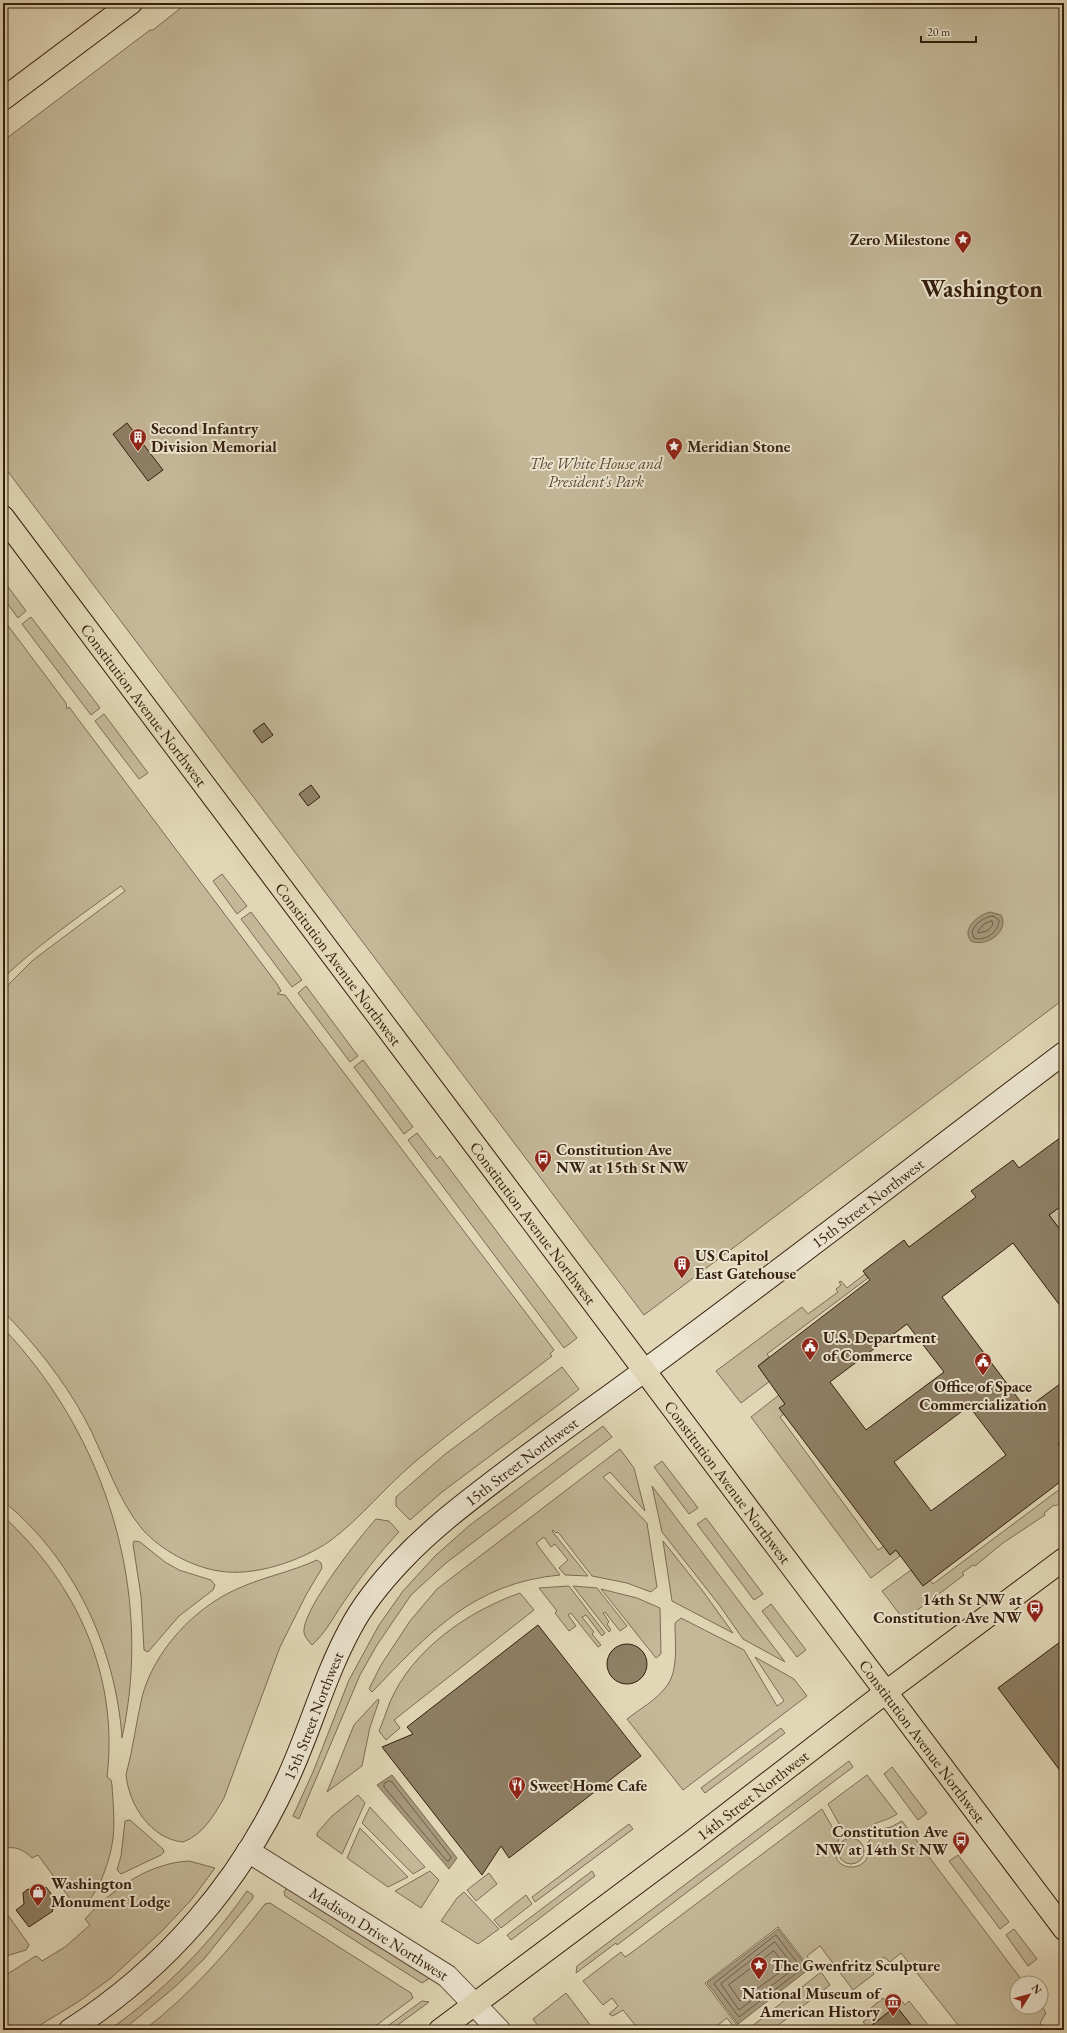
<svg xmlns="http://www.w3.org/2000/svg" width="1067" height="2033" font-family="'EB Garamond',serif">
  <rect width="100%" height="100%" fill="#e1d7b6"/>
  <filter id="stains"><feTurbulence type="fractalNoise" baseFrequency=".005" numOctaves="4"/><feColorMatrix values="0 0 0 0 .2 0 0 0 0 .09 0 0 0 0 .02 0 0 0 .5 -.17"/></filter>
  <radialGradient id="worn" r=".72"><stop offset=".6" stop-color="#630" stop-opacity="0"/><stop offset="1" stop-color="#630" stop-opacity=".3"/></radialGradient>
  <!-- green -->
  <g fill="#c4b899" stroke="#7c6c54">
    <path d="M187,3h877v996l-420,316 -641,-850v-324l147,-111h3z"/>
    <path d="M3,580l23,31 -8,7 -15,-20z"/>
    <path d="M31,617l69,91 -9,7 -69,-91z"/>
    <path d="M3,619l63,84 1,6 2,-2 208,277 4,7 -4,3 8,1 3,4 266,351 -4,4 2,2c-45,35 -92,68 -136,105 -30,25 -54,56 -86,80 -29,20 -76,36 -111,30 -27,-4 -58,-21 -76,-41 -26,-30 -39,-76 -58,-111 -22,-40 -50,-75 -82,-108v-321l30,-30 92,-69 -4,-5c-40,29 -82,58 -118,92z"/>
    <path d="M104,714l44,59 -9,6 -44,-58z"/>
    <path d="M222,874l25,32 -10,8 -24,-33z"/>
    <path d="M251,912l51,68 -10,7 -51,-68z"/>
    <path d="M306,986l52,70 -8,6 -52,-69z"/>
    <path d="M363,1060l50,67 -9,7 -50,-67z"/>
    <path d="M417,1133l20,26 3,-3 137,182 -13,10 -156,-208z"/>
    <path d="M1064,1204v31l-15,-20z"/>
    <path d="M865,1274l3,4 -101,76 2,3 -11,9 12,15 -29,22 -25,-32 86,-64 6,7 30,-22 -2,-3 5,-4 -2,-3 2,-1 6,7z"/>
    <path d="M3,1328c103,108 151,263 119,410 -6,-89 -48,-180 -119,-237z"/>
    <path d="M562,1367l17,22 -6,5 -131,98 -32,28 -14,-14v-9l48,-42z"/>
    <path d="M779,1395l6,9 -1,10 -4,3 98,133 6,-4 6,9 6,-5 4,6 -29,22 -120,-161z"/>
    <path d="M603,1426l9,11 -166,126 -35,32 -34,50 -17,30 -61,144 -6,-3 20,-44 36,-92 30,-55 24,-34 32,-35 35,-31z"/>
    <path d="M620,1449l14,19 11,43 -35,-39 -7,5 44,46 10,64 -6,5 -24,-9 -35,-7 -34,-44 -2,1 -3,-3 -1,1 36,45 -23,-1 -6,-7 9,-8 -13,-16 -4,3 -7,-10 -8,6 24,32c-87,8 -131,58 -188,117l-3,-3 12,-24 29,-44 27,-32z"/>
    <path d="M662,1461l36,47 -9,6 -35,-47z"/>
    <path d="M652,1486l133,176 -42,-23 -23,-33 -58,-74z"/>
    <path d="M1064,1486v14l-8,6 -2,-1 -10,8 1,2 -42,28 -28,23 -2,-1 -11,8 2,2 -60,45 -22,-29 29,-21 12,16 7,-6 3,4z"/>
    <path d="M3,1516c74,68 116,160 104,261l4,3 1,5c1,17 3,36 1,53 -2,19 -15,62 -34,70l-3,-1 -38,-52 -6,3c-8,-8 -17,-13 -29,-9z"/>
    <path d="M706,1518l57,76 -9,6 -57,-76z"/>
    <path d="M376,1519l13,2 10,11c-21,22 -39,46 -56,71 -10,15 -17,29 -31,42 -4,-5 -9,-9 -8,-16 3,-25 54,-90 72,-110z"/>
    <path d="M134,1541l6,1 25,20 14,8 32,10 4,5 -2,5 -34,26 -31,36 -4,-2 -3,-54 -8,-52z"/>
    <path d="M663,1541l39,49 31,43 -61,-32z"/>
    <path d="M317,1560l4,3 1,5 -16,27 -26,52 -56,151c-10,17 -21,37 -41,44 -32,-3 -54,-37 -57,-67 7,-26 10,-52 16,-78 12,-46 52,-89 95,-108 26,-12 54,-17 80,-29z"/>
    <path d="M569,1586l36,47 -3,3 -16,-21 -4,2 12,15 -2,2 9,11 -3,2 -27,-34 -3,2 8,11 -7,5 -14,-18 2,-2 -18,-23z"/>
    <path d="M573,1586l24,2 30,38 -7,5 -15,-19 -2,1 6,9 -2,2 4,6 -2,2z"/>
    <path d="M601,1589l36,9 23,10 1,46 -5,4z"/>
    <path d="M520,1593l14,17 -140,110 6,8 -14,12 -7,-9c4,-9 7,-19 11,-29 22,-52 78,-91 130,-109z"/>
    <path d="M771,1604l35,46 -9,7 -35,-46z"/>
    <path d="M681,1618l63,32 33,56 7,-5 -29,-44 39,22 13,17 -124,94 -56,-71c13,-10 29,-19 39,-32 13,-16 9,-44 9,-64z"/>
    <path d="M378,1699l1,2 -9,26 -8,39 -35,26 27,-67z"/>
    <path d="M781,1728l4,5 -80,60 -4,-5z"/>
    <path d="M849,1761l4,6 -236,178 -1,-2 -40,30 1,-7z"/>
    <path d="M892,1767l35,46 -9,7 -34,-46z"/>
    <path d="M867,1775l30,39c-16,11 -22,3 -35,24l-9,-4 -7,2 -18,-32z"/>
    <path d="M358,1795l7,8 -23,51 -25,-18v-3l15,-17z"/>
    <path d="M370,1807l55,60 -12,7 -51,-51z"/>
    <path d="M822,1809l17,30c-18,36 38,37 28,5l10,-14 14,-3 11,-6 122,162h-7v24h24v-2l5,8 -6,10 2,3 -3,4h-77l-61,-77 -11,9 -6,-5 -14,11 4,6 -21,16 -33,-44 -13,10 7,9 -4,3 -32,-41 -73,56 32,42 -3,2 -7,-9 -13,10 2,2h-77l-16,-20 -10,6 -4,-2 9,-8 -6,-8 -9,7 -20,-24 38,-29 4,5 6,-4z"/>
    <path d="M130,1820l33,29 1,3 -3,3 -40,19 -4,-4 4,-14 4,-35z"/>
    <path d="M629,1824l4,5 -98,73 -3,-5z"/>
    <path d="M360,1828l48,49 -20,10 -41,-29z"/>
    <circle cx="851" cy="1851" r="13"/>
    <path d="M958,1855l51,67 -9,7 -51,-68z"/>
    <path d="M189,1861l26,7 -23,31 -29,31 -52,48 -33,24 -46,28h-29v-53l31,-20 3,-1 5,5 23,-14 25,-22 -5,-6c27,-30 64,-56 104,-58z"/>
    <path d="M430,1871l9,9 -18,28 -26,-17z"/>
    <path d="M592,1871l3,5 -84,64 -4,-5z"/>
    <path d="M489,1873l8,11 -21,17 -9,-11z"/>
    <path d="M287,1887l143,91 -8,5 -137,-87 -1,-4z"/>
    <path d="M247,1891l6,4v3l-49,61 -28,27 -53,44h-14c54,-38 100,-85 138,-139z"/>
    <path d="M464,1892l35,37 -21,15 -37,-23 16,-23z"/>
    <path d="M526,1895l6,9 -31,24 -7,-8z"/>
    <path d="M270,1903l141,90 2,5 -43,32h-226c47,-36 85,-80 121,-126z"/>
    <path d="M3,1908l26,37 -3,5 -23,7z"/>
    <path d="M1014,1929l23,30 -9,7 -22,-31z"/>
    <path d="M821,1972l9,13 -58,45h-25z"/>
    <path d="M566,1993l28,37h-53l-8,-11z"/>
    <path d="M897,1995l8,10 4,-4 23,29h-17l-19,-24 -28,22 -5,-6 5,-4 -3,-5 18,-15 4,5z"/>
    <path d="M422,2001l7,1 -38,28h-9z"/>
  </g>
  <!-- water -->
  <g fill="#a7987d" stroke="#796851">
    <path d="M990,912l11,3c9,16 -15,33 -30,26 -10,-12 7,-26 19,-29z"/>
    <path d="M392,1775l65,83 -8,11 -72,-84z"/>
    <path d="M778,1929l31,40 -71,55 -31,-41z"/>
  </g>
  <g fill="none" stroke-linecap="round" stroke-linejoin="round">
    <!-- shore -->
    <g stroke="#6e5c46" stroke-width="1">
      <path d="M993,916l6,4c0,12 -14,22 -25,18l-2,-6c3,-9 12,-15 21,-16z"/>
      <path d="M992,921l1,4 -6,6 -9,2v-2l6,-7z"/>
      <path d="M389,1781l3,1 59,75 -2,4h-2l-63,-74v-3z"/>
      <path d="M776,1935l26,34 -63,48 -25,-33z"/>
      <path d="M775,1942l20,26 -56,42 -18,-26z"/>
      <path d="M774,1951l13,16 -47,34 -11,-16z"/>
    </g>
  </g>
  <!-- building -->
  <g fill="#8e7f65" stroke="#351f0e" fill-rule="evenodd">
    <path d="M127,423l36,47 -15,11 -35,-47z"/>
    <path d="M264,723l9,12 -11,8 -9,-12z"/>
    <path d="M311,785l9,12 -12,9 -9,-12z"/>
    <path d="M1064,1135v69l-15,11 15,20v76l-51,-68 -71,54 84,112 38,-28v59l-6,4 6,8v27l-141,107 -27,-36 -6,5 -111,-147 6,-4 -27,-38 112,-86 -7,-9 41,-31 5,7 67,-50 -5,-6 42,-31 6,8zM907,1324l37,48 -78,58 -36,-48zM969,1406l37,49 -75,56 -37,-49z"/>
    <path d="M538,1625l103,131 -132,102 -8,-12 -19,29 -100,-128 31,-13 -6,-7z"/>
    <path d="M1064,1639v137l-66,-88z"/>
    <circle cx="627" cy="1664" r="20"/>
    <path d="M46,1887l13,17 -7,6 1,1 -24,16 -13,-17 8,-6 -1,-11 5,-4 11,3z"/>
    <path d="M896,2006l19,24h-49z"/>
  </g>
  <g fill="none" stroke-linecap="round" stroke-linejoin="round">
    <!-- tertiary casing -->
    <g stroke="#604d38" stroke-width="24">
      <g id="tertiary">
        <path id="s1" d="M248,1851l199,125 52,54"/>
      </g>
    </g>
    <!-- secondary casing -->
    <g stroke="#351f0e" stroke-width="24">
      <g id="secondary">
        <path id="s2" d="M70,2030c95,-61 170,-147 217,-250 23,-49 37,-103 63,-151 13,-25 32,-48 51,-68 33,-35 71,-63 109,-92 57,-43 116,-84 173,-127 128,-95 254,-193 381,-289"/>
      </g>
    </g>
    <!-- primary casing -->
    <g stroke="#351f0e" stroke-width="24">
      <g id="primary">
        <path d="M3,99l128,-96"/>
        <path d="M886,1692l178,-133"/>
      </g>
    </g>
    <!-- trunk casing -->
    <g stroke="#351f0e" stroke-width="24">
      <g id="trunk">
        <path id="s3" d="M3,517l1061,1412"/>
        <path id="s4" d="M440,2030l250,-187 196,-151"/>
      </g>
    </g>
    <!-- tertiary -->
    <use href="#tertiary" stroke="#ece5d0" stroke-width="22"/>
    <!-- secondary -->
    <use href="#secondary" stroke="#ece5d0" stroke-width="22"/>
    <!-- primary -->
    <use href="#primary" stroke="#e1d7b6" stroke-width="22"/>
    <!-- trunk -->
    <use href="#trunk" stroke="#e1d7b6" stroke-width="22"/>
  </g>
  <!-- icons -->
  <defs>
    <g id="sight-pin" transform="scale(0.9)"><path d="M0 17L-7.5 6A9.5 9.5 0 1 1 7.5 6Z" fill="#8f2418" stroke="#ece5d0"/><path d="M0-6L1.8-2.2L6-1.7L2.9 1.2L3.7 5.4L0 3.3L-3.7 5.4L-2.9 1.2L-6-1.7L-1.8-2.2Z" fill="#fff"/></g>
    <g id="building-pin" transform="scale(0.9)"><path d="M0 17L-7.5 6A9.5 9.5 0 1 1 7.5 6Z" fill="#8f2418" stroke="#ece5d0"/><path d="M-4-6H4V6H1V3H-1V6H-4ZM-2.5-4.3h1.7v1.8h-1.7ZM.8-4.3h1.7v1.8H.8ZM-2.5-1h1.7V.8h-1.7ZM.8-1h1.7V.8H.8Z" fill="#fff"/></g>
    <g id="bus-pin" transform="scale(0.9)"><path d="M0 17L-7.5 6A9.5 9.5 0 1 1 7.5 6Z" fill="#8f2418" stroke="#ece5d0"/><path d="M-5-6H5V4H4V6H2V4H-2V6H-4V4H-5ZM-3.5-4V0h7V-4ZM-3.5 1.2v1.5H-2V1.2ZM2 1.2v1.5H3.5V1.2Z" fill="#fff"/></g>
    <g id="civic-pin" transform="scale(0.9)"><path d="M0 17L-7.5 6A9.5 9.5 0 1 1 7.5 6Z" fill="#8f2418" stroke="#ece5d0"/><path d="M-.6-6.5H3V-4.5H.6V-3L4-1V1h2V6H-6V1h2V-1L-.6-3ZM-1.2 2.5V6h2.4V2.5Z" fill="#fff"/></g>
    <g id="restaurant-pin" transform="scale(0.9)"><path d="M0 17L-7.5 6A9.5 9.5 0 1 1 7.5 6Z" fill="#8f2418" stroke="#ece5d0"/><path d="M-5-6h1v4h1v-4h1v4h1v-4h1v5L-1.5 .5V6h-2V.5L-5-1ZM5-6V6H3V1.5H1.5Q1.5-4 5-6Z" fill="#fff"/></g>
    <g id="shop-pin" transform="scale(0.9)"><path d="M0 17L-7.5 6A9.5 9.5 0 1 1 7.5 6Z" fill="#8f2418" stroke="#ece5d0"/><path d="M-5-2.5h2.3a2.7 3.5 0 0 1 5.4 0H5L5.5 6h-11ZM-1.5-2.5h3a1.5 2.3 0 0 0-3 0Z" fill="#fff"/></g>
    <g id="museum-pin" transform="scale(0.9)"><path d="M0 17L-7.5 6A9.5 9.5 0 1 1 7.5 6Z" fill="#8f2418" stroke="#ece5d0"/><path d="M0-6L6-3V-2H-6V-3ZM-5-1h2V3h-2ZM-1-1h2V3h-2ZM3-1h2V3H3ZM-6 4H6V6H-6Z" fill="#fff"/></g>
  </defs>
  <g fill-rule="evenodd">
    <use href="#sight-pin" x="963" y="239"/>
    <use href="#building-pin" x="138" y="437"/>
    <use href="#sight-pin" x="674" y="446"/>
    <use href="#bus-pin" x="543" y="1158"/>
    <use href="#building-pin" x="682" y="1264"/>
    <use href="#civic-pin" x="810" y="1346"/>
    <use href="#civic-pin" x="983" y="1361"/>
    <use href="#bus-pin" x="1035" y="1608"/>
    <use href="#restaurant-pin" x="517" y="1785"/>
    <use href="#bus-pin" x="961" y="1840"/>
    <use href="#shop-pin" x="38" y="1892"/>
    <use href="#sight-pin" x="759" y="1965"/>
    <use href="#museum-pin" x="893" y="2002"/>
  </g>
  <g text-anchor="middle" stroke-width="4" stroke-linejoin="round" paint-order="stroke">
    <!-- poi labels -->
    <g font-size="16" font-weight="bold" fill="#351f0e" stroke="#ece5d0" text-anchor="start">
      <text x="950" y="245" text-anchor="end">Zero Milestone</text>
      <text x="151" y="434">Second Infantry<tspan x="151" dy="18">Division Memorial</tspan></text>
      <text x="687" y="452">Meridian Stone</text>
      <text x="556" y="1155">Constitution Ave<tspan x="556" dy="18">NW at 15th St NW</tspan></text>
      <text x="695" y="1261">US Capitol<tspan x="695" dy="18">East Gatehouse</tspan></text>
      <text x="823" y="1343">U.S. Department<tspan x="823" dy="18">of Commerce</tspan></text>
      <text x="983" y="1392" text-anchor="middle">Office of Space<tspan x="983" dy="18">Commercialization</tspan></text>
      <text x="1022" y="1605" text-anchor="end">14th St NW at<tspan x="1022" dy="18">Constitution Ave NW</tspan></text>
      <text x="530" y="1791">Sweet Home Cafe</text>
      <text x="948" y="1837" text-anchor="end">Constitution Ave<tspan x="948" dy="18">NW at 14th St NW</tspan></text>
      <text x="51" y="1889">Washington<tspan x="51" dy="18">Monument Lodge</tspan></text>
      <text x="772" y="1971">The Gwenfritz Sculpture</text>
      <text x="880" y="1999" text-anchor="end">National Museum of<tspan x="880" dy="18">American History</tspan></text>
    </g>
    <!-- park labels -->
    <g font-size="16" font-style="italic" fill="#594531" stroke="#ece5d0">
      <text x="596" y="469">The White House and<tspan x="596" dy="18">President's Park</tspan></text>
    </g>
    <!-- street labels -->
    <g font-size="16" fill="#351f0e" stroke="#ece5d0">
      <text dy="6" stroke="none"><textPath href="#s3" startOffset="235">Constitution Avenue Northwest</textPath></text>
      <text dy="6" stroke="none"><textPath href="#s3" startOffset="559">Constitution Avenue Northwest</textPath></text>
      <text dy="6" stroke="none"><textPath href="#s2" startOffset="1173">15th Street Northwest</textPath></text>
      <text dy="6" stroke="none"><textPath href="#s3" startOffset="883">Constitution Avenue Northwest</textPath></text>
      <text dy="6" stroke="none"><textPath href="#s2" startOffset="741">15th Street Northwest</textPath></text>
      <text dy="6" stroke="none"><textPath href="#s3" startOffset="1207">Constitution Avenue Northwest</textPath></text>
      <text dy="6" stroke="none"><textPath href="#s2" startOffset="405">15th Street Northwest</textPath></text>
      <text dy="6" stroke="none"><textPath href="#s3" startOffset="1531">Constitution Avenue Northwest</textPath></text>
      <text dy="6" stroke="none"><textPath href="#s4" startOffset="391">14th Street Northwest</textPath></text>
      <text dy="6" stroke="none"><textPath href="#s1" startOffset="155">Madison Drive Northwest</textPath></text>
    </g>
    <!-- town labels -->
    <g font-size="24" font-weight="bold" fill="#351f0e" stroke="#ece5d0">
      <text x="982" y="297">Washington</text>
    </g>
  </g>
  <!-- margin -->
  <rect width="1067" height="2033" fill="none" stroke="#e1d7b6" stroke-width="16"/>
  <rect x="4" y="4" width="1059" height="2025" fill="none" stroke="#351f0e" stroke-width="2"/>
  <rect x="8" y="8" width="1051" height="2017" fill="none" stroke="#351f0e"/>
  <!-- north arrow -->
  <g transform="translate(1029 1995) rotate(53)"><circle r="19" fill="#ece5d0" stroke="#a39682"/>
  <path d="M0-3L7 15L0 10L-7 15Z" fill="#8f2418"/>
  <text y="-6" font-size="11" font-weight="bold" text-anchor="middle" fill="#351f0e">N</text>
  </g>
  <!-- scale -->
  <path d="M921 36v6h55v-6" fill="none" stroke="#351f0e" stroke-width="2"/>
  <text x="927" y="36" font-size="12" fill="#351f0e" stroke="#ece5d0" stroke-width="3" paint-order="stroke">20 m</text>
  <rect width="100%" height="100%" filter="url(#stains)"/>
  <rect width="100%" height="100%" fill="url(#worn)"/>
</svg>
